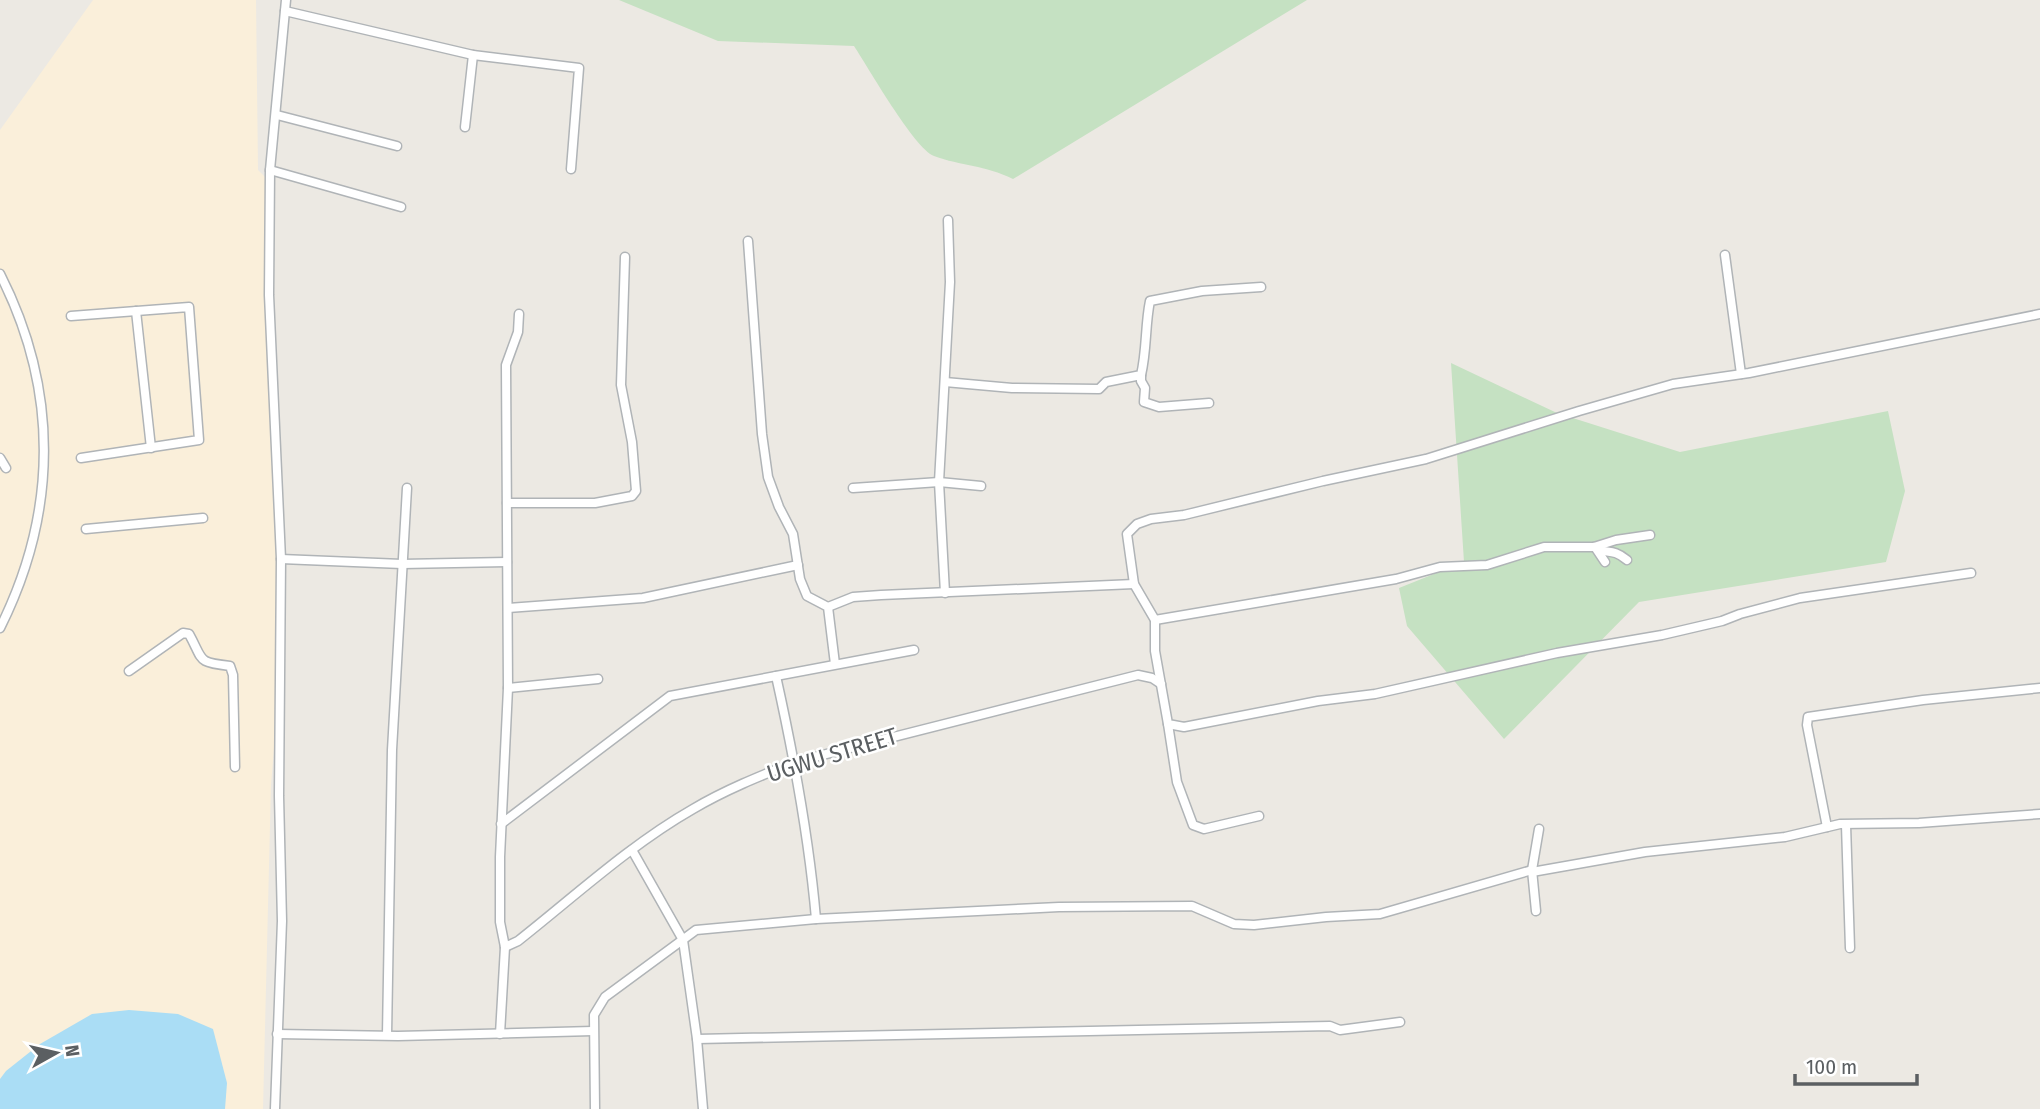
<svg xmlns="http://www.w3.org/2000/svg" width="2040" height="1109" font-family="'Fira Sans Condensed',sans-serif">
  <rect width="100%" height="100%" fill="#ece9e3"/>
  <!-- commercial -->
  <path fill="#faefda" d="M93,0h163l2,170 9,9 17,447 -13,159 -8,324h-263v-979z"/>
  <!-- green -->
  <g fill="#c5e1c2">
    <path d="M619,0h688l-294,179c-28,-14 -52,-13 -79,-23 -20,-8 -66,-89 -80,-110l-136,-5z"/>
    <path d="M1451,363l106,50 123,39 208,-41 17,80 -19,71 -247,40 -135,137 -97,-113 -8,-38 65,-26z"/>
  </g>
  <!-- water -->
  <path fill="#aaddf5" d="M129,1010l49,4 35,15 14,54 -2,26h-225v-30l6,-8 34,-27 52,-30z"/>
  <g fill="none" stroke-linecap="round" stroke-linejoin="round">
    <!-- street casing -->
    <g stroke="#b0b4b7" stroke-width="11">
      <g id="street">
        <path d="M285,11l188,44 106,13 -8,101"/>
        <path d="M277,115l120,31"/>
        <path d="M465,127l8,-72"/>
        <path d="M270,170l131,37"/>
        <path d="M748,241l14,193 6,43 11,30 14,27 7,45 7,17 21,11 7,57"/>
        <path d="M1725,255l16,119"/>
        <path d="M0,274c59,116 58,238 0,354"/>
        <path d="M136,311l15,137"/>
        <path d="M71,316l118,-9 10,133 -118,18"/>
        <path d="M1141,375v6l4,7 -1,14 15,5 50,-4"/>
        <path d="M945,382l67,6 87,1 7,-7 35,-7c6,-25 4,-50 9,-74l52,-10 59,-4"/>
        <path d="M0,458l6,10"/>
        <path d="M853,488l86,-6 42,4"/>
        <path d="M507,503h88l37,-7 4,-5 -4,-49 -11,-57 4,-128"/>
        <path d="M86,529l117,-11"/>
        <path d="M1594,547c11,8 18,0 33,13"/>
        <path d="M1597,550l8,12"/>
        <path d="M281,559l121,5 105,-2"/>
        <path d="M1971,573l-171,25 -60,16 -18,7 -60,14 -105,18 -182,41 -57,7 -134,26 -16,-3 -13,-73v-31l-21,-36 -7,-50 10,-10 14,-5 33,-4 139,-34 103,-22 153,-48 94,-27 76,-11 291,-59"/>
        <path d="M945,593l-6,-111 11,-200 -2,-62"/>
        <path d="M828,607l25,-10 28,-2 253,-11"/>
        <path d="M508,608l135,-10 155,-33"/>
        <path d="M1155,620l241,-41 44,-12 47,-2 57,-18h50l22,-7 34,-5"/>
        <path d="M129,671l54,-38 6,1c15,27 7,28 41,32l3,9 2,92"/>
        <path d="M776,676c18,81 33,161 40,243"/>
        <path d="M508,688l90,-9"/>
        <path d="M1168,724l9,58 16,43 11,4 55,-13"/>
        <path d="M501,824l169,-128 244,-46"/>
        <path d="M1846,825l4,123"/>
        <path d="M1827,827l-20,-102 1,-8 115,-17 117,-12"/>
        <path d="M632,850l51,90 14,99 6,70"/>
        <path d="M1532,872l113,-20 140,-15 55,-13 79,-1 121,-9"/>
        <path d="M1536,911l-4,-41 7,-41"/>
        <path d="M505,947l13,-6c57,-45 112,-96 175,-132 32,-19 67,-33 102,-47l343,-87 14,3 9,6"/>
        <path d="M277,1034l121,2 195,-5"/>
        <path d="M500,1034l5,-87 -5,-25v-65l8,-169 -2,-323 12,-33 1,-18"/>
        <path d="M387,1035l5,-285 15,-262"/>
        <path d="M697,1039l633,-13 10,4 60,-8"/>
        <path d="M275,1109l7,-188 -3,-125 2,-237 -12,-264 1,-125 16,-170"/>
        <path d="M595,1109l-1,-94 11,-18 91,-67 120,-11 243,-12 133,-1 42,18 20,1 72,-8 54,-3 152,-44"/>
      </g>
    </g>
    <!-- street -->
    <use href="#street" stroke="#fff" stroke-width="8"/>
  </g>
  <g text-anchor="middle" stroke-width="5" stroke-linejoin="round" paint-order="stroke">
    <!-- street labels -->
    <g font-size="24" fill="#5b5f62" stroke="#fff">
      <text transform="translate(832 755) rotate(-17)" y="8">UGWU STREET</text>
    </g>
  </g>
  <!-- north arrow -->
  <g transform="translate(56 1053) rotate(82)" stroke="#ffffff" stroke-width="5" paint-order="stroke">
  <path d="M0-5L12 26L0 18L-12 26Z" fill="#5b5f62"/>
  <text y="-10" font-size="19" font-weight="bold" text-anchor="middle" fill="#5b5f62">N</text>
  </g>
  <!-- scale -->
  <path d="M1795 1074v10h122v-10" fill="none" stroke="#5b5f62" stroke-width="3.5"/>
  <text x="1806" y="1074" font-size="21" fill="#5b5f62" stroke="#ffffff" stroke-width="5" paint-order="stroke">100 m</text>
</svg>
